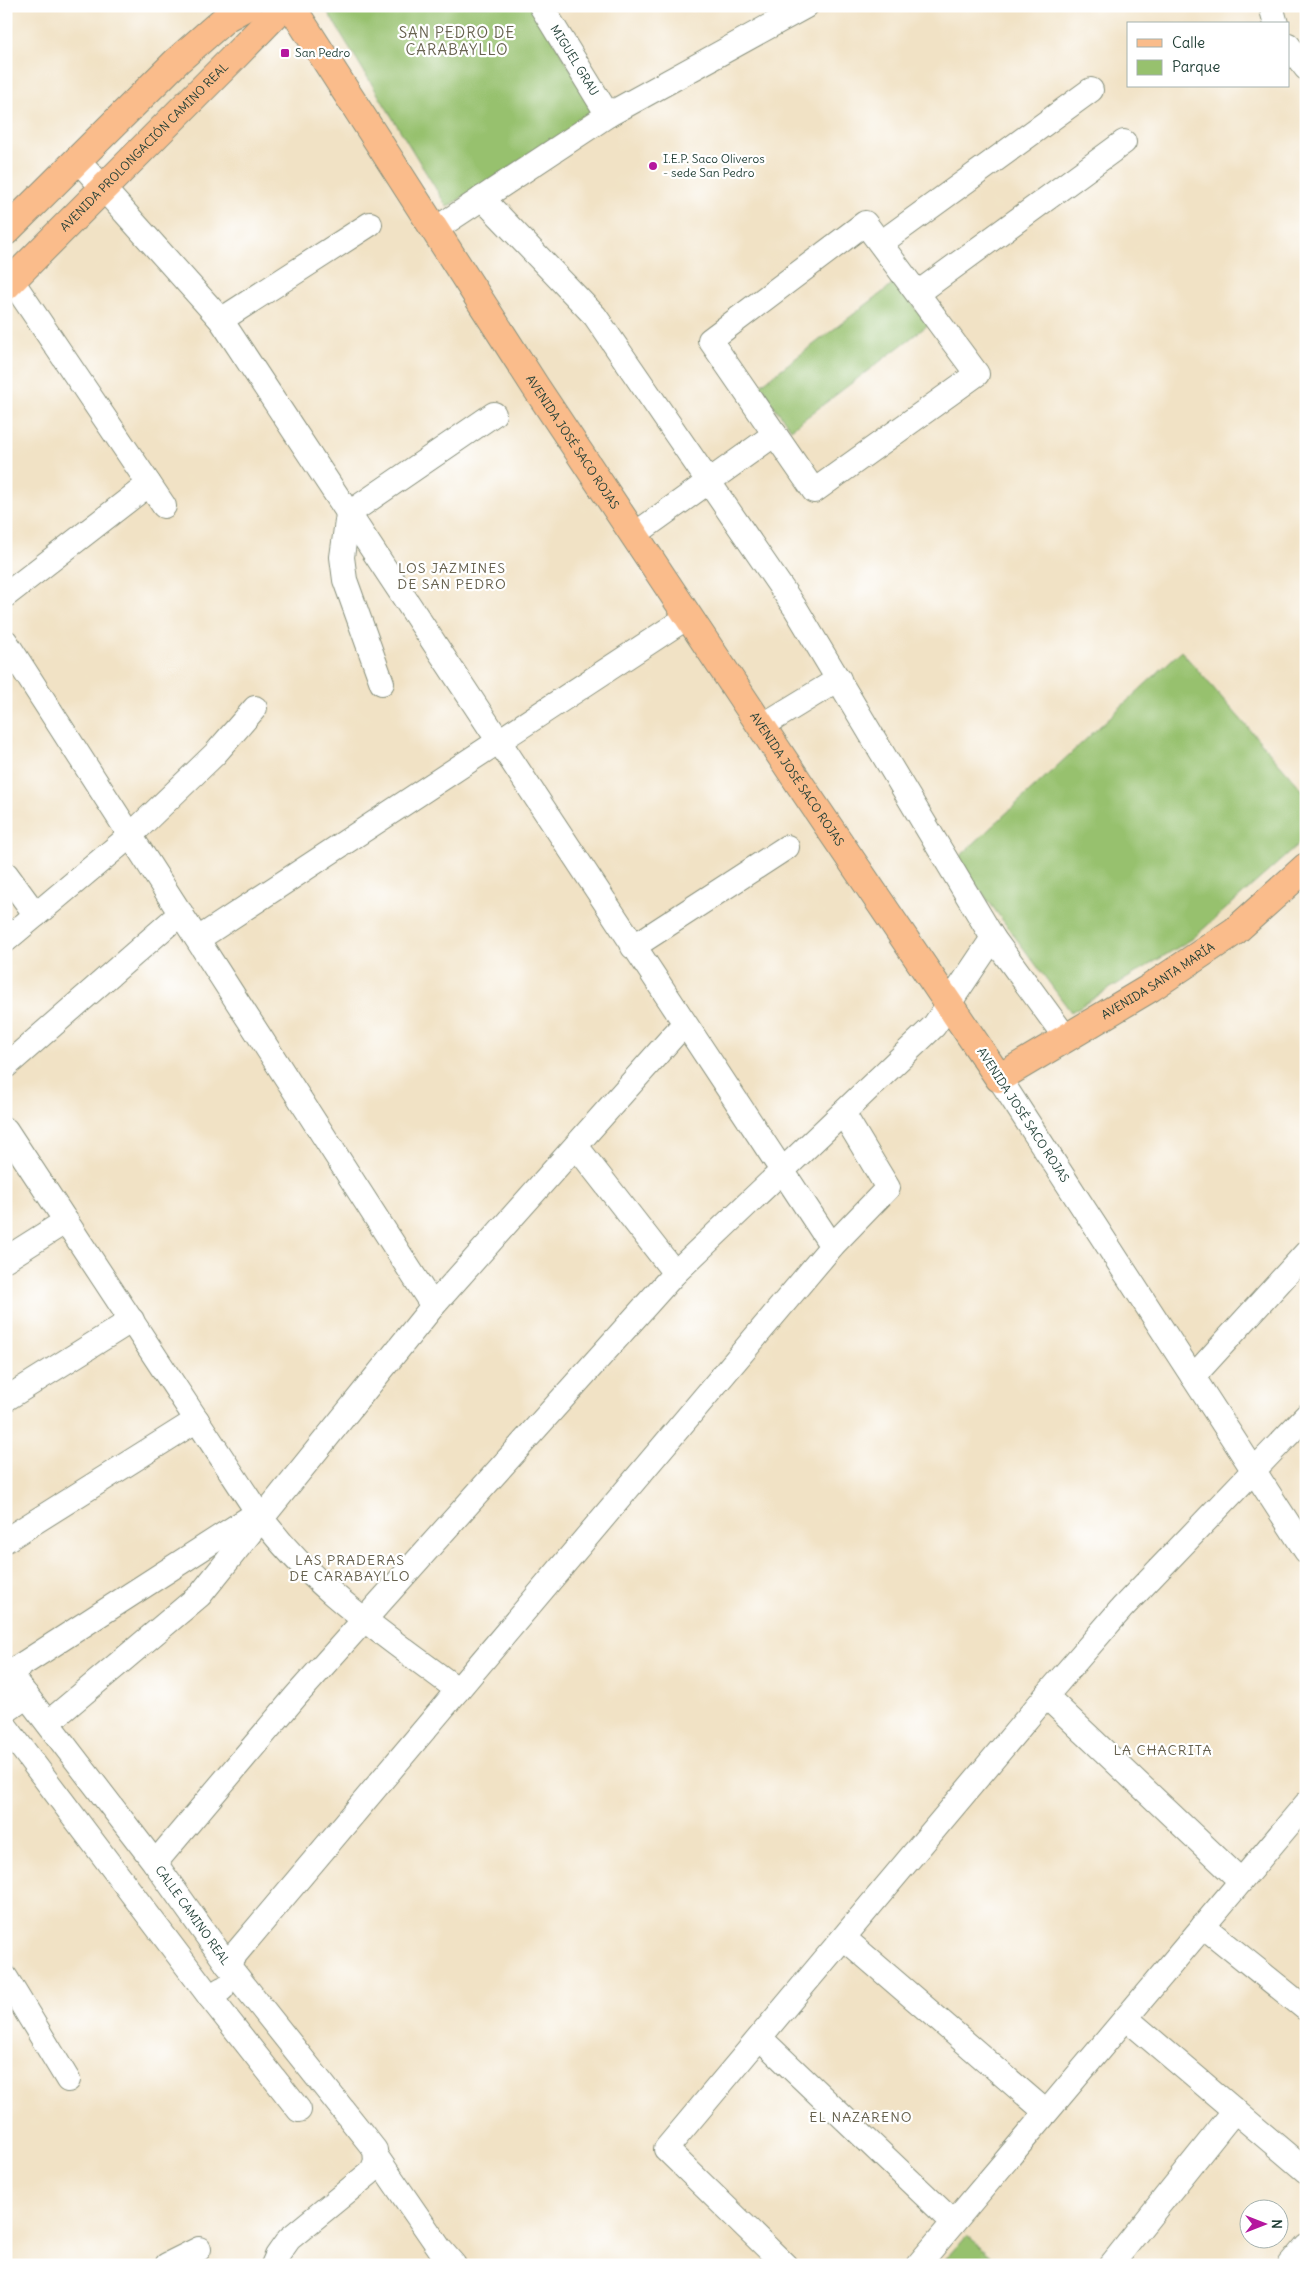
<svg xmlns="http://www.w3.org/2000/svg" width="1312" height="2271" font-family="Delius,sans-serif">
  <rect width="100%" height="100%" fill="#fff"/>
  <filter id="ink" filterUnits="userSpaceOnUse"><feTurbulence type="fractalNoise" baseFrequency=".02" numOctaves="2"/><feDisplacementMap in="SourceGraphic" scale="10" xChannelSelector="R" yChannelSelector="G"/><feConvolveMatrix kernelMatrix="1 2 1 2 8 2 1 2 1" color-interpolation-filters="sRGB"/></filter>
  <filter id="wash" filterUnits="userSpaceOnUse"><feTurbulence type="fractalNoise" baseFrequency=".0096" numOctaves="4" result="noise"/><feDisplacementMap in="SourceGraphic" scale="20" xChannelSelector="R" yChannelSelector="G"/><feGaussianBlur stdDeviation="1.12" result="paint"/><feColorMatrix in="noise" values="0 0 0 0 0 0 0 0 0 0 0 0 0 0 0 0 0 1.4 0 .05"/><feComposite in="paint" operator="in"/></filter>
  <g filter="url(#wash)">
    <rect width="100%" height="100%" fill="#f1e2c5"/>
    <!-- green -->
    <g fill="#97c16e" stroke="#5b7f51">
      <path d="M324,6h208l66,107 -151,94z"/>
      <path d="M896,282l32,43 -137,104 -32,-43z"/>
      <path d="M1181,651l125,143v44l-114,101 -121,73 -114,-153z"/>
      <path d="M967,2235l35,30h-62z"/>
    </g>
  </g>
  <g filter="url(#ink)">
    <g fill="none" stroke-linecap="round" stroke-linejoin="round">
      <!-- minor casing -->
      <g stroke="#88907c" stroke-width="26">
        <g id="minor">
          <path id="s1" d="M541,6l67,109"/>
          <path d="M1271,6l5,18"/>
          <path d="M1288,45l18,23"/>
          <path d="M78,160l143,160 611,926"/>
          <path d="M482,198l113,118 201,293 197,329 73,100"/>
          <path d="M865,223l112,151 -163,117 -104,-151z"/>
          <path d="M434,230l174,-115 198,-109"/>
          <path d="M881,243l210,-153"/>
          <path d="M6,272l158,234"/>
          <path d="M918,293l206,-151"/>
          <path d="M221,320l149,-96"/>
          <path d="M634,535l141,-101"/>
          <path d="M6,595l143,-111"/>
          <path d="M6,642l427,664"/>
          <path d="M382,683l-37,-103 -3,-23 6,-43 146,-100"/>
          <path d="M762,726l77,-47"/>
          <path d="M6,874l30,41"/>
          <path d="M198,939l491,-323"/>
          <path d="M6,940l125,-105 84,-81 40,-46"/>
          <path d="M633,947l154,-100"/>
          <path d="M6,1066l175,-153"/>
          <path d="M999,1078l307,473"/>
          <path d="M6,1130l252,383c51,73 130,124 200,177"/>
          <path d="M576,1146l99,127"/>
          <path d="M6,1259l60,-38"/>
          <path d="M1193,1377l113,-124"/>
          <path d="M6,1399l126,-79"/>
          <path d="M6,1540l191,-120"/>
          <path id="s2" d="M6,1669l149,194 72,101 148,186 1,11 -4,10 -83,68 -12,17 -4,9"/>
          <path d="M9,1673l248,-160"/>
          <path d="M1046,1696l195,185"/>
          <path d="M6,1711l21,-15"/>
          <path d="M48,1723l152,-128 233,-289 251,-282"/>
          <path d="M6,1727l204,270"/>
          <path d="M155,1863l141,-167 379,-423 259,-247 59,-88"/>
          <path d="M1203,1926l103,83"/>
          <path d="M844,1938l202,174"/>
          <path d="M227,1964l605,-718 56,-58 -45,-75"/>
          <path d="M6,1978l62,102"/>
          <path d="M222,1989l-12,8 89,113"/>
          <path d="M1126,2018l180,153"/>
          <path d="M760,2038l193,184"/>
          <path d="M376,2156l64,93 14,16"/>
          <path d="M167,2265l32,-16"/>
          <path d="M785,2265l-119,-116 380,-453 76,-88 184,-192"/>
          <path d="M918,2265l388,-461"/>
          <path d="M1111,2265l124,-155"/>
          <path d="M1290,2265l16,-19"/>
        </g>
      </g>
      <!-- major casing -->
      <g stroke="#88907c" stroke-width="30">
        <g id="major">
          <path id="s3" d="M291,6l244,380 266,400 198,292 151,-90 85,-57 71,-64"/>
          <path d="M6,231l171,-170 50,-44 20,-11"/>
          <path id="s4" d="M6,286l228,-229 40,-41 6,-10"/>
        </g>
      </g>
      <!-- minor -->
      <use href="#minor" stroke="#fff" stroke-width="24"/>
      <!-- major -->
      <use href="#major" stroke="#fabc8b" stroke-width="28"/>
    </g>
  </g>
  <!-- markers -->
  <g fill="#b5179e" stroke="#fff" stroke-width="2">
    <rect x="280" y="48" width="10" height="10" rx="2.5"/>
    <circle cx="653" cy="166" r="5"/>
  </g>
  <g text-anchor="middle" stroke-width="4.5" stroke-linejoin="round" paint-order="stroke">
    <!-- poi labels -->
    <g font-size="12" fill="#1f3d34" stroke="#fff" text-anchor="start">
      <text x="295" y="57">San Pedro</text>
      <text x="663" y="163">I.E.P. Saco Oliveros<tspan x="663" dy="14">- sede San Pedro</tspan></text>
    </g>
    <!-- street labels -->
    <g font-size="12" fill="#1f3d34" stroke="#fff">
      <text dy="4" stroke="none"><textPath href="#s1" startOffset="64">MIGUEL GRAU</textPath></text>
      <text dy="4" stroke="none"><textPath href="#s4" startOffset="196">AVENIDA PROLONGACIÓN CAMINO REAL</textPath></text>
      <text dy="4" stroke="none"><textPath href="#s3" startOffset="519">AVENIDA JOSÉ SACO ROJAS</textPath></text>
      <text dy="4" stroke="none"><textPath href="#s3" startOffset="924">AVENIDA JOSÉ SACO ROJAS</textPath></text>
      <text dy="4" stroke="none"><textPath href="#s3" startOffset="1471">AVENIDA SANTA MARÍA</textPath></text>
      <text transform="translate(1023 1115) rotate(57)" y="4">AVENIDA JOSÉ SACO ROJAS</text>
      <text dy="4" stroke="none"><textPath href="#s2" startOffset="309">CALLE CAMINO REAL</textPath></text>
    </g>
    <!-- neighbourhood labels -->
    <g font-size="14" letter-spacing="1" fill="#67624f" stroke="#fff">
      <text x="452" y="573">LOS JAZMINES<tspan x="452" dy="16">DE SAN PEDRO</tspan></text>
      <text x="350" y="1565">LAS PRADERAS<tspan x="350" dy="16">DE CARABAYLLO</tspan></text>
      <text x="1163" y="1755">LA CHACRITA</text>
      <text x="861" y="2122">EL NAZARENO</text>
    </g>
    <!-- quarter labels -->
    <g font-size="15" letter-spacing="1" fill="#67624f" stroke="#fff">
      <text x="457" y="38">SAN PEDRO DE<tspan x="457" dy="17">CARABAYLLO</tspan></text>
    </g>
  </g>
  <!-- margin -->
  <rect width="1312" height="2271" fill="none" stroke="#fff" stroke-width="25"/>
  <!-- legend -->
  <rect x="1127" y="22" width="162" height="65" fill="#ffffff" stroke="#a5b1ae"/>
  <rect x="1137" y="39" width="25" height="8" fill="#fabc8b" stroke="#a5b1ae"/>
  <text x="1172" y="48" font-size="15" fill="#1f3d34">Calle</text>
  <rect x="1137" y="60" width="25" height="15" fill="#97c16e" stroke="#a5b1ae"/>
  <text x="1172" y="72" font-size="15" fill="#1f3d34">Parque</text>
  <!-- north arrow -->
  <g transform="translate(1264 2224) rotate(90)"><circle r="24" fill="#ffffff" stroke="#a5b1ae"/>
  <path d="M0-4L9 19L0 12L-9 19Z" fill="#b5179e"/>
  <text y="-8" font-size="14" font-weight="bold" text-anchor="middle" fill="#1f3d34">N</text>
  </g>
</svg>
